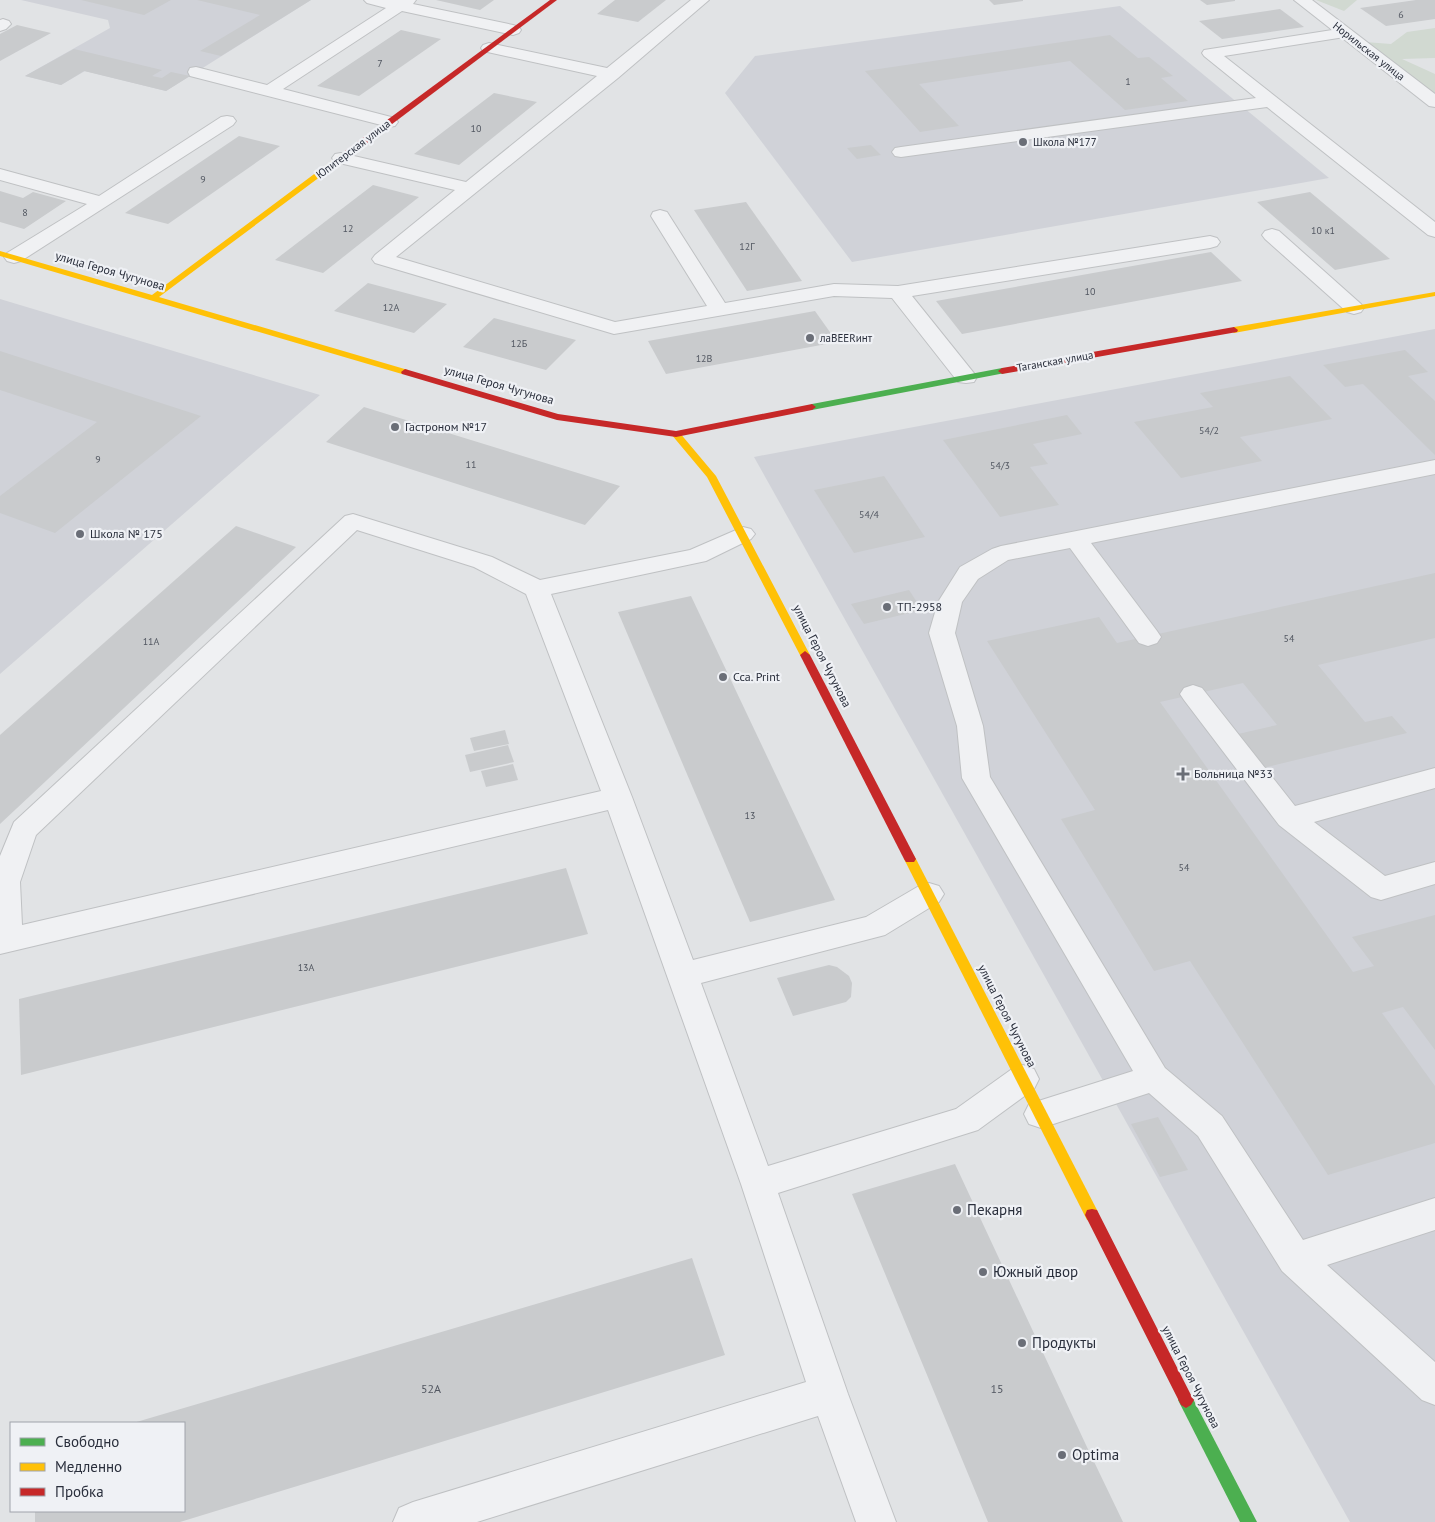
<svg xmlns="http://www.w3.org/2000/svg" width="1435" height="1522" font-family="'PT Sans',sans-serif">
  <rect width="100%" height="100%" fill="#e1e3e5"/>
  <!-- built -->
  <g fill="#d0d2d8">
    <path d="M21,0h290l-145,91 -81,-20 -24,14 -36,-9 85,-48 -2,-8z"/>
    <path d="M1120,6l209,172 -477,84 -127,-169 30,-37z"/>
    <path d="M0,299l320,96 -320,279z"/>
    <path d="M1435,329v1193h-85l-596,-1065z"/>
  </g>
  <!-- green -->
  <g fill="#d1d9d1">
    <path d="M1316,0h41l-13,11z"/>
    <path d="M1435,28v30l-33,1 33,15v19l-21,-3 -49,-48 26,2 16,-12z"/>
  </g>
  <!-- building -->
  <g fill="#c9cbcd">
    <path d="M81,0h90l-27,15z"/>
    <path d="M197,0h114l-90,56 -21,-5 60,-36z"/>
    <path d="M436,0h58l-14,10z"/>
    <path d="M615,0h51l-28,22 -41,-8z"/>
    <path d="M989,0h34v1l-29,4z"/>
    <path d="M1200,0h35v1l-28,4z"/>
    <path d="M1416,0h19v19l-49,7 -26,-18z"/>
    <path d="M1280,9l24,18 -82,12 -23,-18z"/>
    <path d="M17,25l34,8 -51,28v-27z"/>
    <path d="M401,30l40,9 -82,57 -42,-10z"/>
    <path d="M1110,35l28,23 11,-1 24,19 -12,2 27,23 -63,9 -55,-49 -151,23 40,42 -39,6 -55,-61z"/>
    <path d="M74,49l88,21 -10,6 10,2 9,-6 19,4 -24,15 -82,-20 -23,14 -36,-9z"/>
    <path d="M494,93l43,9 -78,63 -45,-11z"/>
    <path d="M239,136l41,10 -112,78 -43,-11z"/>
    <path d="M871,145l10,10 -24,4 -10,-11z"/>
    <path d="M373,185l46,12 -96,76 -48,-13z"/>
    <path d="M0,191l23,7 10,-6 33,9 -42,28 -24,-7z"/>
    <path d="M1310,192l80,67 -55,11 -78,-68z"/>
    <path d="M746,202l56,79 -55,10 -53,-81z"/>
    <path d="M1211,252l31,29 -280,53 -26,-33z"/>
    <path d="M368,283l79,21 -33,29 -80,-22z"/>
    <path d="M815,311l22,31 -171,32 -18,-33z"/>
    <path d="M494,318l82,22 -30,30 -83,-23z"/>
    <path d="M1405,350l23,22 -20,4 27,25v54l-72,-71 -18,3 -22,-22z"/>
    <path d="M0,351l201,65 -146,117 -55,-20v-17l97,-74 -97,-32z"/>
    <path d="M1290,376l42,43 -92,18 22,24 -81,17 -47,-56 79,-15 -13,-14z"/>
    <path d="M364,407l42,13 214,66 -35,39 -259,-83z"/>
    <path d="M1067,415l15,19 -49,10 15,20 -18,3 29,38 -59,12 -57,-77z"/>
    <path d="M884,476l41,61 -71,16 -40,-63z"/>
    <path d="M236,526l60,21 -296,277v-89z"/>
    <path d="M1435,573v65l-117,27 47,57 27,-6 15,17 -144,35 -25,-34 39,-9 -34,-42 -83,19 193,270 21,-6 -22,-29 83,-22v135l-32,-43 -21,6 53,73v57l-107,32 -138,-214 -36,10 -93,-152 34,-9 -108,-169 112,-24 18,26z"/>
    <path d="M909,590l13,20 -58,14 -13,-20z"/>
    <path d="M691,596l64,135 80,169 -85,22 -132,-310z"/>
    <path d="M505,730l4,14 -35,7 -4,-13z"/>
    <path d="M508,745l6,17 -44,10 -5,-17z"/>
    <path d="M513,764l5,16 -32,7 -5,-16z"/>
    <path d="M566,868l22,66 -567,141 -2,-76z"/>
    <path d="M829,965l8,2 12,9 3,7 -1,14 -5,5 -53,14 -16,-38z"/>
    <path d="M1158,1117l30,53 -28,7 -29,-53z"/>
    <path d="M955,1164l131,281 37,77h-135l-136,-328z"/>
    <path d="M692,1258l33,97 -545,167h-145v-11h149v-88h-51z"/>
  </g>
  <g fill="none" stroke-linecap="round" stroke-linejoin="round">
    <!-- lane casing -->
    <g stroke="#bfc1c3" stroke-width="2">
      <g id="lane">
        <path d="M364,0h52l-3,4 100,21 6,2 2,3 -2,3 -6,2 -111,-24 -119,78 112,29 3,4 -3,4 -6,1 -199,-51 -2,-4 2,-4 6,-1 71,18 119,-77 -19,-5z"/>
        <path d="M691,0h18l-91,78 -222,179 219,65 92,-16 -56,-90 2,-4 7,-2 7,2 58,91 109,-19 64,2 312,-50 7,2 3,4 -3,4 -7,2 -298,48 65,81 -3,5 -8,1 -8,-1 -66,-84 -58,-2 -220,38 -239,-71 -3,-4 3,-4 80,-65 -120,-28 -3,-4 3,-4 6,-1 125,29 131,-106 -114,-25 -2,-3 2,-3 6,-2 118,25z"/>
        <path d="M3,19l6,2 2,3 -5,5 -6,2v-11z"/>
        <path d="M1345,28l6,2 2,3 -2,3 -127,20 211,166v15l-7,-2 -161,-128 -366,50 -6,-1 -3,-4 3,-4 6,-1 355,-49 -52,-42 -2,-3 2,-3z"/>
        <path d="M227,116l6,1 3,4 -3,4 -212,136 -7,2 -7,-2 -3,-4 3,-4 80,-49 -87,-24v-11l99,27 122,-79z"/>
        <path d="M1272,229l7,2 82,73 3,4 -3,4 -7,2 -7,-2 -82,-73 -3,-4 3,-4z"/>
        <path d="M1435,460v14l-344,69 66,88 4,6 -4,6 -9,3 -9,-3 -69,-95 -62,12 -30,19 -16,23 -7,31 28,93 7,51 175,291 57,48 81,124 132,-42v32l-108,35 108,97v43l-13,-5 -140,-129 -84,-135 -49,-43 -108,35 -12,-4 -5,-10 5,-10 104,-33 -171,-293 -5,-52 -28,-93 9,-31 22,-35 32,-18 9,-3z"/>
        <path d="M353,514l139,43 48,23 150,-30 53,-23 8,2 4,5 -4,5 -45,22 -155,33 81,203 61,163 173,-43 53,-31 10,-3 10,3 5,8 -5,8 -54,33 -184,48 67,183 188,-57 56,-40 11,-4 11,4 5,10 -5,10 -56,41 -200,63 70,201 48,128h-40l-38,-106 -341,106h-84l6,-14 14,-6 393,-120 -65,-198 -133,-374 -608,144v-98l14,-34 331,-306zM357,530l117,37 52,27 75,197 -579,134 -2,-43 16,-47z"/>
        <path d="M1193,685l9,3 93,118 140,-38v20l-121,34 71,54 50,-14v22l-54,16 -10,-3 -92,-72 -95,-125 -4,-6 4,-6z"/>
      </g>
    </g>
    <!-- street casing -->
    <g stroke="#bfc1c3" stroke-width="2">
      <path id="street" d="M1294,0h18l123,94v13l-6,-1z"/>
    </g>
    <!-- lane -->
    <use href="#lane" fill="#f0f1f3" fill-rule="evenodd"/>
    <!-- street -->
    <use href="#street" fill="#f0f1f3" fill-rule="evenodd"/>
    <!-- fast -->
    <g fill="#4caf50" fill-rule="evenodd">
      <path d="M1002,368l4,3 -1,2 -193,37 -4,-3 4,-3z"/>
      <path d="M1186,1392l5,3 66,127h-17l-62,-122 3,-5z"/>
    </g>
    <!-- slow -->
    <g fill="#ffc107" fill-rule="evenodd">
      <path d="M345,151l7,2 -193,144 249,73v4h-6l-402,-118v-5l152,44z"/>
      <path d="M1435,292v4l-201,37 -4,-3 4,-3z"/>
      <path d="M676,431l3,1 37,44 94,179 -1,3 -4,1 -5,-4 -93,-178 -36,-43z"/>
      <path d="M910,854l4,2 2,3 181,351 2,5 -2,5 -5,1 -5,-1 -183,-361 2,-3z"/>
    </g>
    <!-- jam -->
    <g fill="#c62828" fill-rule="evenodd">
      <path d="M550,0h7l-206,155h-6v-4z"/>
      <path d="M1234,327l4,3 -1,2 -235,42 -4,-3 4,-3z"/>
      <path d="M405,369l153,45 118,17 136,-27 4,3 -4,3 -136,27 -119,-17 -155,-46 -1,-2z"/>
      <path d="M805,651l5,4 106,204 -2,3h-8l-2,-3 -104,-204z"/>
      <path d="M1092,1209l5,1 94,185 3,5 -3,5 -5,3 -5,-3 -96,-190 2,-5z"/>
    </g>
  </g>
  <!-- markers -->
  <g fill="#6a6e77" stroke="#eff1f5" stroke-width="2">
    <circle cx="1023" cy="142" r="5"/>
    <circle cx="810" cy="338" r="5"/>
    <circle cx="395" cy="427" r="5"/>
    <circle cx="80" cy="534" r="5"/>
    <circle cx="887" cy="607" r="5"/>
    <circle cx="723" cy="677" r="5"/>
    <path d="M1180.5 766.5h5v5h5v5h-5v5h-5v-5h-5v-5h5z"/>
    <circle cx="957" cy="1210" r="5"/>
    <circle cx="983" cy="1272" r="5"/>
    <circle cx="1022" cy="1343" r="5"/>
    <circle cx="1062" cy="1455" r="5"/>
  </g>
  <g text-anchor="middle" stroke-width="4.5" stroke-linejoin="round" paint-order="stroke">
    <!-- number labels -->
    <g font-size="10" fill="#525761">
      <text x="1401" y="18">6</text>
      <text x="380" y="67">7</text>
      <text x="1128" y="85">1</text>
      <text x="476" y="132">10</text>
      <text x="203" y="183">9</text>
      <text x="25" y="216">8</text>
      <text x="348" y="232">12</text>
      <text x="1323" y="234">10 к1</text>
      <text x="747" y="250">12Г</text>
      <text x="1090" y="295">10</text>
      <text x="391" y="311">12А</text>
      <text x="519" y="347">12Б</text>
      <text x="704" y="362">12В</text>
      <text x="1209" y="434">54/2</text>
      <text x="98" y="463">9</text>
      <text x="471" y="468">11</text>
      <text x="1000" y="469">54/3</text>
      <text x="869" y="518">54/4</text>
      <text x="1289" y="642">54</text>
      <text x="151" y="645">11А</text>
      <text x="750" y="819">13</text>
      <text x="1184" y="871">54</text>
      <text x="306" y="971">13А</text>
    </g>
    <!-- far-street labels -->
    <g font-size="11" fill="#2a2f3c" stroke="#eff1f5">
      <text transform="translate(1369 51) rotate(38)" y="4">Норильская улица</text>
      <text transform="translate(353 149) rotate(-37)" y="4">Юпитерская улица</text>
      <text transform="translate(1055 361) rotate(-10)" y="4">Таганская улица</text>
    </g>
    <!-- far-poi labels -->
    <g font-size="11" fill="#2a2f3c" stroke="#eff1f5" text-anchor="start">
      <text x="1033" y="146">Школа №177</text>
      <text x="820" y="342">лаBEERинт</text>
    </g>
    <!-- street labels -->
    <g font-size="12" fill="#2a2f3c" stroke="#eff1f5">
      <text transform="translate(110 271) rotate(16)" y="4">улица Героя Чугунова</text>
      <text transform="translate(499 385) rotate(16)" y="4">улица Героя Чугунова</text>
      <text transform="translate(822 656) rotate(63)" y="4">улица Героя Чугунова</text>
      <text transform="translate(1007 1016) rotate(63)" y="4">улица Героя Чугунова</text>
      <text transform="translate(1191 1377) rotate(63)" y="4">улица Героя Чугунова</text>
    </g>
    <!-- poi labels -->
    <g font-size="12" fill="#2a2f3c" stroke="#eff1f5" text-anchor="start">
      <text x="405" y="431">Гастроном №17</text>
      <text x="90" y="538">Школа № 175</text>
      <text x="897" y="611">ТП-2958</text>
      <text x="733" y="681">Cca. Print</text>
      <text x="1194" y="778">Больница №33</text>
    </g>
    <!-- near-number labels -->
    <g font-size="12" fill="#525761">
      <text x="431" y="1393">52А</text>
      <text x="997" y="1393">15</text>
    </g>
    <!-- near-poi labels -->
    <g font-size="15" fill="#2a2f3c" stroke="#eff1f5" text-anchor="start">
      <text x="967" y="1215">Пекарня</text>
      <text x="993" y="1277">Южный двор</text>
      <text x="1032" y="1348">Продукты</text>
      <text x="1072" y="1460">Optima</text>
    </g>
  </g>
  <!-- legend -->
  <rect x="10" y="1422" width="175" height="90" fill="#eff1f5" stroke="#a0a3ab"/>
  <rect x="20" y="1438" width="25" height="8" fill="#4caf50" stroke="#a0a3ab"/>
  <text x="55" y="1447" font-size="15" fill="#2a2f3c">Свободно</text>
  <rect x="20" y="1463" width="25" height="8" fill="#ffc107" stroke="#a0a3ab"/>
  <text x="55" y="1472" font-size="15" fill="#2a2f3c">Медленно</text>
  <rect x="20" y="1488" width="25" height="8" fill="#c62828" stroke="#a0a3ab"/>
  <text x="55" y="1497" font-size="15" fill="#2a2f3c">Пробка</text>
</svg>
